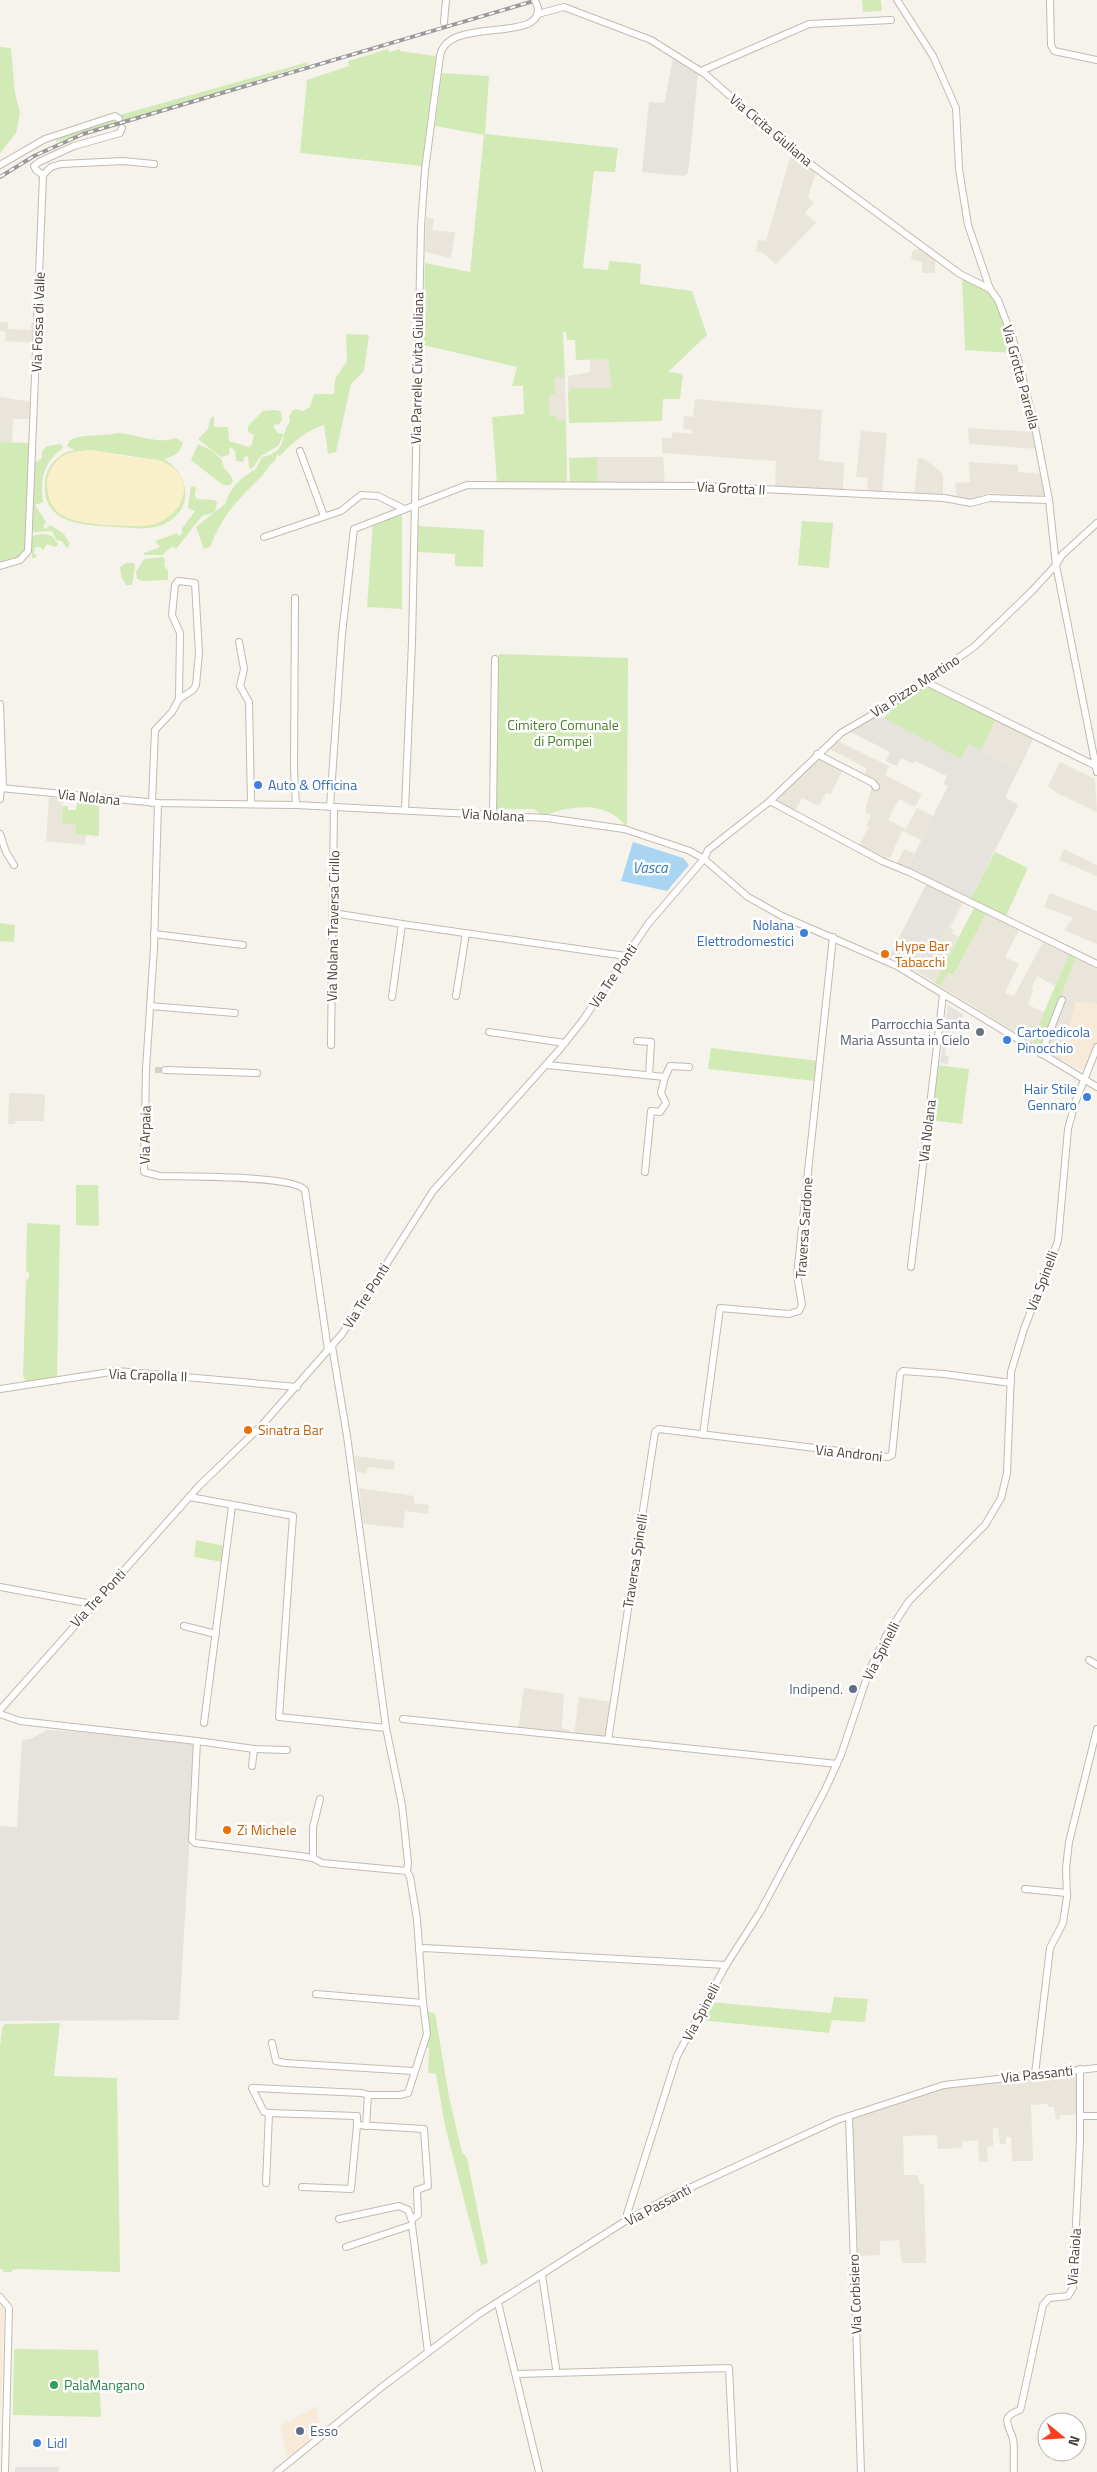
<svg xmlns="http://www.w3.org/2000/svg" width="1097" height="2472" font-family="'Titillium Web',sans-serif">
  <rect width="100%" height="100%" fill="#f6f3ec"/>
  <!-- residential -->
  <g fill="#eae5da">
    <path d="M791,154l25,18 -8,25 6,6 -9,10 11,10 -40,41 -13,-11 -7,-2 2,-11 8,1z"/>
    <path d="M426,217l8,2 -2,11 23,2 -4,26 -26,-6z"/>
    <path d="M920,245l15,12v16h-13v-11l-11,-3 1,-7 7,-4z"/>
    <path d="M0,322h8v7l23,1v-7l5,1 -1,19 -30,-2 1,-9 -6,-1z"/>
    <path d="M590,359h18l4,29h-40l-4,4v-16l22,-4z"/>
    <path d="M555,377h10l1,43 -10,1 -6,-5 -1,-22z"/>
    <path d="M0,397l32,5v17h-19l-1,23h-12z"/>
    <path d="M695,399l127,11 -3,50 25,3 -1,24 3,5 -71,-3 1,-28 -114,-8v-15h10v-6l20,2v-4l-9,-1 1,-13 9,1z"/>
    <path d="M968,428l66,4 3,17 -68,-5z"/>
    <path d="M861,431l26,2 -5,60 -15,-1 1,-14 -12,-1z"/>
    <path d="M597,457h66l2,27 -67,-1z"/>
    <path d="M918,458l6,1 16,12 3,5v20l-29,-2z"/>
    <path d="M969,462l49,3v7l25,2 3,22 -57,-3 -21,8 -11,-2 -2,-16 15,-1z"/>
    <path d="M996,719l38,19 -15,31 -38,-19z"/>
    <path d="M836,740l53,26 -4,9 37,19 -7,13 -16,-8 -11,21 18,9 11,-21 16,8 -12,24 -19,-9 -12,27 -3,-1 -1,3 -27,-14 10,-19 -3,-1 5,-11 -6,-3 7,-27 -8,-5 2,-12 -38,-20z"/>
    <path d="M819,756l24,13 -12,25 -5,-1 -7,13 -17,-8 -8,14 -18,-11z"/>
    <path d="M1060,762l35,17 2,33 -40,-19 -9,-7z"/>
    <path d="M49,797l14,2 -1,24 14,2v9l10,1 -1,10 -39,-4z"/>
    <path d="M904,849l10,4 -7,16 -11,-4z"/>
    <path d="M1064,849l33,16v11l-38,-16z"/>
    <path d="M1050,893l47,18v33l-33,-14 9,-12 -29,-11z"/>
    <path d="M960,901l3,2 -13,25 4,2 -2,3 7,4 -24,46 -33,-21 7,-13 21,10z"/>
    <path d="M986,914l33,16 -14,27 14,7 -14,29 9,3 29,-54 26,12 -14,32 -18,-10 -6,14 2,1 -5,14 16,7 -11,31 -93,-57 9,-14 6,2z"/>
    <path d="M1076,957l21,9v38l-21,-2 -16,58 -19,-12z"/>
    <path d="M9,1093l36,1 -1,27h-29v3h-7z"/>
    <path d="M354,1456l41,5 -1,9 -26,-3 -2,7 -9,-2z"/>
    <path d="M359,1488l55,8v7l15,2 -1,9 -23,-3 -2,17 -40,-4z"/>
    <path d="M524,1688l40,6 -2,34 8,2 -1,4 -51,-5z"/>
    <path d="M579,1697l32,5 -5,32 -3,3 -29,-2z"/>
    <path d="M1079,2076l-1,39h-18v4l-4,1 -2,-13h-6v-3l-17,1 2,56h-21l-1,-24h-5v7h-6l-2,-16h-5v18l-6,1 1,15h-9l-1,-22 -16,2v6l-24,1 -1,-14 -34,1 1,39h14l2,9h4l2,79h-24l-3,-23 -19,1v14l-22,1 -6,-139 87,-29 22,-4z"/>
  </g>
  <!-- commercial -->
  <g fill="#f7ead8">
    <path d="M1076,1002l21,2v38l-3,9 -4,-1v12l-5,9 -25,-11z"/>
    <path d="M0,2305l4,7 -3,98h-1z"/>
    <path d="M317,2406l3,24 -32,28 -8,-32z"/>
  </g>
  <!-- industrial -->
  <g fill="#e6e2dd">
    <path d="M673,58l25,16 -9,91 -1,8 -4,3 -42,-4 7,-70 13,1 3,-2z"/>
    <path d="M876,714l85,45 8,-15 50,25 -14,28 13,8 -48,95 -9,-4 1,-2 -55,-25 41,-83 -5,-2 4,-8 -32,-15 -2,3 -12,-6 -4,8 -11,-5 4,-9 -41,-21z"/>
    <path d="M927,883l33,18 -30,58 -21,-10 -7,12 -12,-6z"/>
    <path d="M47,1730l80,5 68,9 -16,276 -179,1v-195l17,1 5,-87 9,-1z"/>
  </g>
  <!-- green -->
  <g fill="#d2eab5" fill-rule="evenodd">
    <path d="M862,0h19l1,11 -19,1z"/>
    <path d="M0,47l11,1 4,45 5,20 -4,20 -16,20z"/>
    <path d="M388,49l1,3 11,-3v2l36,5 -14,110 -122,-13 7,-73 42,-14 -1,-5z"/>
    <path d="M308,62l-1,3 -250,77 -1,-4 49,-17 16,-3 -1,-3z"/>
    <path d="M442,73l47,3 -4,58 133,14 -3,24 -21,-1 -11,97 25,2 1,-9 32,3 -1,20 52,7 15,44 -39,37 15,2 -3,25h-17l-1,22 -93,2 -1,-31 4,-4h40l-4,-29 -32,1 -1,-20h-8l-1,-8h-3l2,45h-10v17l-6,1 1,21 6,-1 1,6 9,-1 1,62 -70,1 -5,-66 32,-3 -1,-28h-11l5,-19 -94,-22 2,-82 45,9 14,-137 -49,-9z"/>
    <path d="M962,277l17,9 15,12 19,55 -48,-3z"/>
    <path d="M346,334l23,1 -5,36 -13,13 -15,68 -8,2 -4,-29c-16,5 -33,18 -44,31l-3,-2 -2,7c-7,4 -7,8 -12,14 -25,25 -39,37 -53,72l-6,2 -8,-22 30,-24c3,-15 17,-27 30,-34l6,-12c28,-5 17,-24 28,-35l-1,-6 5,-7 9,2 7,-4 4,-13h20l1,-15 12,-18z"/>
    <path d="M273,410l8,1 1,9 -3,4 -5,1v3l4,5 6,1 -6,12 -17,10 -9,13 -3,-1 -1,-12 -4,1 -1,5 -7,-1 -1,-10 -5,-4 -1,8 -8,2 -22,-17v-2l9,-9 2,-10 4,-3v11h14l1,14 20,6 3,-3 2,-9 -6,-3v-6l15,-15z"/>
    <path d="M117,433c19,1 42,12 58,5l8,4c-3,12 -9,14 -19,17 25,15 31,49 2,64 -15,8 -33,5 -49,4 -32,-2 -76,-1 -72,-46 2,-16 14,-28 29,-31l-7,-4 3,-6c16,-7 31,-3 47,-7zM91,450l71,11 21,32 -4,14 -128,-5c-13,-33 9,-50 40,-52z"/>
    <path d="M0,442l31,1 -5,107 -6,8 -20,5z"/>
    <path d="M61,444l2,4c-20,14 -23,32 -20,54l-8,3 11,17 -3,4 3,3 4,-4 14,9 6,10 -3,4 -5,-7 -6,-1 -4,-9 -19,1 -1,-2 3,-67 7,-5v-7l5,-5z"/>
    <path d="M198,444l13,6 11,10 2,8 7,8 2,5 -3,4h-7l-32,-25z"/>
    <path d="M597,457l1,26 -28,-1 -1,-24z"/>
    <path d="M191,486l5,1 -1,9 2,3 18,1 2,3 -2,9 -13,4 -26,33 -3,-3 -11,9h-18v-2l16,-6 -5,-6 22,-8 2,3 4,-3 -2,-3 14,-19 -7,-3z"/>
    <path d="M402,511v98l-35,-2 6,-84z"/>
    <path d="M802,521l31,2 -4,45 -31,-3z"/>
    <path d="M418,526l66,4 -1,37 -28,-1v-12l-38,-2z"/>
    <path d="M45,534l7,2 6,8 -2,3 -9,-3 -4,6 -3,-3h-5l-1,7 3,1 -2,3h-3l-1,-17 3,-6z"/>
    <path d="M163,557l2,4 -1,5 4,4v10l-26,1 -5,-2 -1,-7 8,-13z"/>
    <path d="M126,563h8l1,4 -3,18h-6l-5,-9 -1,-9z"/>
    <path d="M499,654l129,4 -1,170c-18,-28 -57,-23 -84,-12l-9,-7h-38z"/>
    <path d="M926,685l70,34 -15,31 -12,-6 -8,15 -78,-41 7,-6 -5,-3z"/>
    <path d="M77,801l22,3v32l-23,-2v-9l-14,-2 1,-17h5v4h8z"/>
    <path d="M995,852l33,16 -23,50 -35,-18z"/>
    <path d="M974,908l12,6 -32,61 -5,-3 -9,14 -5,-3z"/>
    <path d="M0,923l15,2 -1,17 -14,-1z"/>
    <path d="M1069,954l7,3 -35,91 -8,-5 5,-11 -2,-1z"/>
    <path d="M711,1048l107,13 -3,20 -107,-12z"/>
    <path d="M937,1065l32,4 -7,55 -32,-4z"/>
    <path d="M76,1185h22l1,41 -23,-1z"/>
    <path d="M27,1223l33,2 -3,153 -31,4 -3,-6 3,-96 3,-2v-5l-3,-2z"/>
    <path d="M196,1540l29,6 -2,16 -29,-5z"/>
    <path d="M834,1997l34,2 -3,23 -33,-2 -3,13 -129,-13 9,-18 122,11z"/>
    <path d="M428,2012l7,1 14,84 13,55 5,6 21,105 -7,2 -36,-139 -9,-52 -8,-1 1,-25 -5,-1 6,-13z"/>
    <path d="M60,2023l-6,53 -34,-1 97,3 3,194 -101,-3 -7,1v2h-9v-3h-3v-222l2,-19 3,-4z"/>
    <path d="M14,2349l84,1 3,67 -88,-2z"/>
  </g>
  <!-- sand -->
  <path fill="#f9efc9" d="M91,450c14,2 27,6 41,8 13,1 26,-1 37,7 33,21 6,61 -27,61 -21,0 -65,0 -82,-12 -18,-14 -16,-44 1,-57 9,-6 20,-6 30,-7z"/>
  <!-- parking -->
  <g fill="#e5e3e0">
    <path d="M948,1005l16,10 -15,24 3,6h-6l-1,10 4,1 -1,8 -8,-1z"/>
    <rect x="15" y="2467" width="44" height="5"/>
  </g>
  <!-- water -->
  <path fill="#a9d4f2" d="M633,842l50,16 6,7 -22,26 -46,-10z"/>
  <g fill="none" stroke-linecap="round" stroke-linejoin="round">
    <!-- minor-tunnel -->
    <path stroke="#d4d0c8" stroke-width="6" stroke-dasharray="6 3" stroke-linecap="butt" d="M155,1070h10"/>
    <!-- minor casing -->
    <g stroke="#c2bbae" stroke-width="8">
      <g id="minor">
        <path d="M897,0l36,56 23,52 3,61 9,56 22,64 8,11 15,39 22,88 14,73 7,65 41,207"/>
        <path d="M1050,0l1,45 3,6 43,9"/>
        <path d="M538,14l26,-7 87,33 54,34 89,78 166,122 30,15"/>
        <path d="M444,22l2,-22"/>
        <path d="M701,71l108,-47 82,-4"/>
        <path d="M0,165l45,-26 70,-23 4,3"/>
        <path d="M43,175l-7,-5 -2,-4 5,-4 35,-16 46,-13 2,-5"/>
        <path d="M300,451l24,65"/>
        <path d="M264,537l77,-26 20,-16 17,1 26,13"/>
        <path d="M0,566l20,-6 8,-9 15,-376 8,-8 10,-3 62,-3 31,3"/>
        <path d="M295,598l-1,171 2,36"/>
        <path d="M239,642l5,27 -4,17 9,16 2,102"/>
        <path d="M926,682l170,84"/>
        <path d="M0,704l3,84"/>
        <path d="M817,754l56,29 3,4"/>
        <path d="M0,788l158,15 138,2 251,13 77,11 66,22 14,8 44,38 34,19 115,50 200,121"/>
        <path d="M0,799l1,-11"/>
        <path d="M770,801l112,60 27,11 188,92"/>
        <path d="M152,803l3,-73 17,-18 7,-13 14,-9 3,-5 3,-32 -4,-70 -17,-2 -3,4 -3,30 8,18 -1,66"/>
        <path d="M158,803l-4,144 -8,122 -2,103 16,4c24,1 133,-1 145,14l23,160"/>
        <path d="M330,807l12,-173 12,-105 113,-44 233,1 244,12 27,5 18,-5 60,2"/>
        <path d="M405,810l7,-168 9,-415 4,-57 15,-114c7,-41 101,-12 98,-48"/>
        <path d="M493,816l2,-157"/>
        <path d="M0,834l6,18 8,13"/>
        <path d="M333,913l69,11 -10,73"/>
        <path d="M402,924l224,32"/>
        <path d="M154,934l89,11"/>
        <path d="M456,996l10,-63"/>
        <path d="M150,1006l85,7"/>
        <path d="M489,1032l76,11"/>
        <path d="M637,1041l14,1 -2,33"/>
        <path d="M331,1045l3,-238"/>
        <path d="M1041,1054l21,-54"/>
        <path d="M547,1065l118,12 5,-11 19,1"/>
        <path d="M165,1070l92,3"/>
        <path d="M645,1172l6,-61 9,1 6,-9 -5,-10 4,-16"/>
        <path d="M911,1267l32,-272"/>
        <path d="M332,1346l15,90 39,292"/>
        <path d="M0,1389l117,-18 180,16"/>
        <path d="M703,1435l17,-127 69,6 10,-3 3,-6 -5,-30 36,-338"/>
        <path d="M190,1497l103,19 -14,201 107,11 16,77 6,58 -1,8"/>
        <path d="M0,1587l92,17"/>
        <path d="M184,1626l32,8"/>
        <path d="M1089,1660l8,5"/>
        <path d="M0,1710l199,-224 63,-61 80,-91 91,-143 127,-142 23,-29 65,-96 56,-65 4,-9 62,-49 71,-68 70,-41 64,-46 56,-54 25,-27 6,-10 35,-32"/>
        <path d="M0,1714l20,7 177,20 -5,99 3,3 105,13 13,2 9,5 85,8 3,6 7,42 6,84"/>
        <path d="M403,1719l205,21"/>
        <path d="M204,1723l28,-217"/>
        <path d="M197,1741l57,8 -2,17"/>
        <path d="M254,1749l33,1"/>
        <path d="M837,1764l-229,-24 47,-308 4,-3 229,28 4,-2 8,-81 3,-3 41,3 67,9"/>
        <path d="M313,1858v-31l7,-28"/>
        <path d="M1025,1889l42,4"/>
        <path d="M419,1950l5,-2 302,17"/>
        <path d="M316,1994l107,9 4,31 -19,59 -8,2h-32"/>
        <path d="M272,2043l4,18 9,2 128,8"/>
        <path d="M1035,2074l15,-126 13,-25 4,-26 -1,-29 3,-26 28,-113"/>
        <path d="M269,2113l-5,-1 -12,-24 110,5 6,2 -2,31"/>
        <path d="M849,2116l12,356"/>
        <path d="M1081,2116h16"/>
        <path d="M266,2183l3,-70 88,3v9"/>
        <path d="M302,2187l49,2 6,-64 67,4 4,57 -11,4 1,25 -6,4"/>
        <path d="M339,2219l60,-13 9,4 4,11"/>
        <path d="M627,2220v-6l50,-158 49,-91 34,-53 64,-120 17,-37 28,-84 17,-35 23,-35 76,-76 16,-27 6,-25 4,-101 13,-43 34,-88 10,-112 7,-26 22,-56"/>
        <path d="M346,2247l66,-22 16,127"/>
        <path d="M542,2275l14,93"/>
        <path d="M0,2297l9,11 -4,164"/>
        <path d="M498,2303l41,169"/>
        <path d="M517,2374l212,-6 5,104"/>
        <path d="M277,2472l106,-86 96,-72 148,-94 45,-24 165,-76 107,-35 153,-17"/>
        <path d="M1014,2472c-1,-10 1,-24 -1,-33 -4,-14 -14,-22 7,-29l1,-3 22,-102 6,-7 19,-2 5,-8 7,-148v-71"/>
      </g>
    </g>
    <!-- minor -->
    <use href="#minor" stroke="#fff" stroke-width="6"/>
    <!-- rail casing -->
    <g stroke="#9a9a9a" stroke-width="4">
      <path id="rail" d="M0,177l34,-21 49,-22 454,-134"/>
    </g>
    <!-- rail -->
    <use href="#rail" stroke="#fff" stroke-width="2" stroke-dasharray="5.5" stroke-linecap="butt"/>
    <!-- minor-bridge casing -->
    <g stroke="#c2bbae" stroke-width="8" stroke-linecap="butt">
      <path id="minor-bridge" d="M535,0l3,8"/>
    </g>
    <!-- minor-bridge -->
    <use href="#minor-bridge" stroke="#fff" stroke-width="6"/>
  </g>
  <!-- markers -->
  <g fill="#3f7fe0" stroke="#fff" stroke-width="2">
    <circle cx="258" cy="785" r="5"/>
    <circle cx="804" cy="933" r="5"/>
    <circle cx="1007" cy="1040" r="5"/>
    <circle cx="1087" cy="1097" r="5"/>
    <circle cx="37" cy="2443" r="5"/>
  </g>
  <g fill="#e8710a" stroke="#fff" stroke-width="2">
    <circle cx="885" cy="954" r="5"/>
    <circle cx="248" cy="1430" r="5"/>
    <circle cx="227" cy="1830" r="5"/>
  </g>
  <circle fill="#6b7280" stroke="#fff" stroke-width="2" cx="980" cy="1032" r="5"/>
  <g fill="#5c6f8a" stroke="#fff" stroke-width="2">
    <circle cx="853" cy="1689" r="5"/>
    <circle cx="300" cy="2431" r="5"/>
  </g>
  <circle fill="#2e9e5b" stroke="#fff" stroke-width="2" cx="54" cy="2385" r="5"/>
  <g text-anchor="middle" stroke-width="5" stroke-linejoin="round" paint-order="stroke">
    <!-- street labels -->
    <g font-size="14" fill="#4b4439" stroke="#fff">
      <text transform="translate(771 130) rotate(40)" y="5">Via Cicita Giuliana</text>
      <text transform="translate(38 322) rotate(-88)" y="5">Via Fossa di Valle</text>
      <text transform="translate(417 368) rotate(-89)" y="5">Via Parrelle Civita Giuliana</text>
      <text transform="translate(1021 377) rotate(75)" y="5">Via Grotta Parrella</text>
      <text transform="translate(731 488) rotate(3)" y="5">Via Grotta II</text>
      <text transform="translate(915 686) rotate(-33)" y="5">Via Pizzo Martino</text>
      <text transform="translate(89 797) rotate(6)" y="5">Via Nolana</text>
      <text transform="translate(493 815) rotate(3)" y="5">Via Nolana</text>
      <text transform="translate(333 926) rotate(-89)" y="5">Via Nolana Traversa Cirillo</text>
      <text transform="translate(613 976) rotate(-56)" y="5">Via Tre Ponti</text>
      <text transform="translate(927 1131) rotate(-83)" y="5">Via Nolana</text>
      <text transform="translate(145 1135) rotate(-89)" y="5">Via Arpaia</text>
      <text transform="translate(804 1228) rotate(-86)" y="5">Traversa Sardone</text>
      <text transform="translate(1042 1281) rotate(-69)" y="5">Via Spinelli</text>
      <text transform="translate(366 1296) rotate(-58)" y="5">Via Tre Ponti</text>
      <text transform="translate(148 1375) rotate(2)" y="5">Via Crapolla II</text>
      <text transform="translate(849 1453) rotate(6)" y="5">Via Androni</text>
      <text transform="translate(635 1561) rotate(-81)" y="5">Traversa Spinelli</text>
      <text transform="translate(98 1598) rotate(-47)" y="5">Via Tre Ponti</text>
      <text transform="translate(881 1651) rotate(-63)" y="5">Via Spinelli</text>
      <text transform="translate(701 2012) rotate(-62)" y="5">Via Spinelli</text>
      <text transform="translate(1037 2074) rotate(-6)" y="5">Via Passanti</text>
      <text transform="translate(658 2205) rotate(-28)" y="5">Via Passanti</text>
      <text transform="translate(1074 2257) rotate(-86)" y="5">Via Raiola</text>
      <text transform="translate(855 2294) rotate(-92)" y="5">Via Corbisiero</text>
    </g>
    <!-- park labels -->
    <g font-size="14" fill="#4a7f2a" stroke="#fff">
      <text x="563" y="730">Cimitero Comunale<tspan x="563" dy="16">di Pompei</tspan></text>
    </g>
    <!-- shop labels -->
    <g font-size="14" fill="#366cbe" stroke="#fff" text-anchor="start">
      <text x="268" y="790">Auto &amp; Officina</text>
      <text x="794" y="930" text-anchor="end">Nolana<tspan x="794" dy="16">Elettrodomestici</tspan></text>
      <text x="1017" y="1037">Cartoedicola<tspan x="1017" dy="16">Pinocchio</tspan></text>
      <text x="1077" y="1094" text-anchor="end">Hair Stile<tspan x="1077" dy="16">Gennaro</tspan></text>
      <text x="47" y="2448">Lidl</text>
    </g>
    <!-- food labels -->
    <g font-size="14" fill="#c56008" stroke="#fff" text-anchor="start">
      <text x="895" y="951">Hype Bar<tspan x="895" dy="16">Tabacchi</tspan></text>
      <text x="258" y="1435">Sinatra Bar</text>
      <text x="237" y="1835">Zi Michele</text>
    </g>
    <!-- worship labels -->
    <g font-size="14" fill="#5b616d" stroke="#fff" text-anchor="end">
      <text x="970" y="1029">Parrocchia Santa<tspan x="970" dy="16">Maria Assunta in Cielo</tspan></text>
    </g>
    <!-- service labels -->
    <g font-size="14" fill="#4e5e75" stroke="#fff" text-anchor="end">
      <text x="843" y="1694">Indipend.</text>
      <text x="310" y="2436" text-anchor="start">Esso</text>
    </g>
    <!-- leisure labels -->
    <g font-size="14" fill="#27864d" stroke="#fff" text-anchor="start">
      <text x="64" y="2390">PalaMangano</text>
    </g>
    <!-- water labels -->
    <g font-size="15" font-style="italic" fill="#2e7ab2" stroke="#fff">
      <text x="650" y="873">Vasca</text>
    </g>
  </g>
  <!-- north arrow -->
  <g transform="translate(1062 2437) rotate(108)"><circle r="24" fill="#ffffff" stroke="#b7b4b0"/>
  <path d="M0-4L9 19L0 12L-9 19Z" fill="#fc3f1d"/>
  <text y="-8" font-size="14" font-weight="bold" text-anchor="middle" fill="#4b4439">N</text>
  </g>
</svg>
